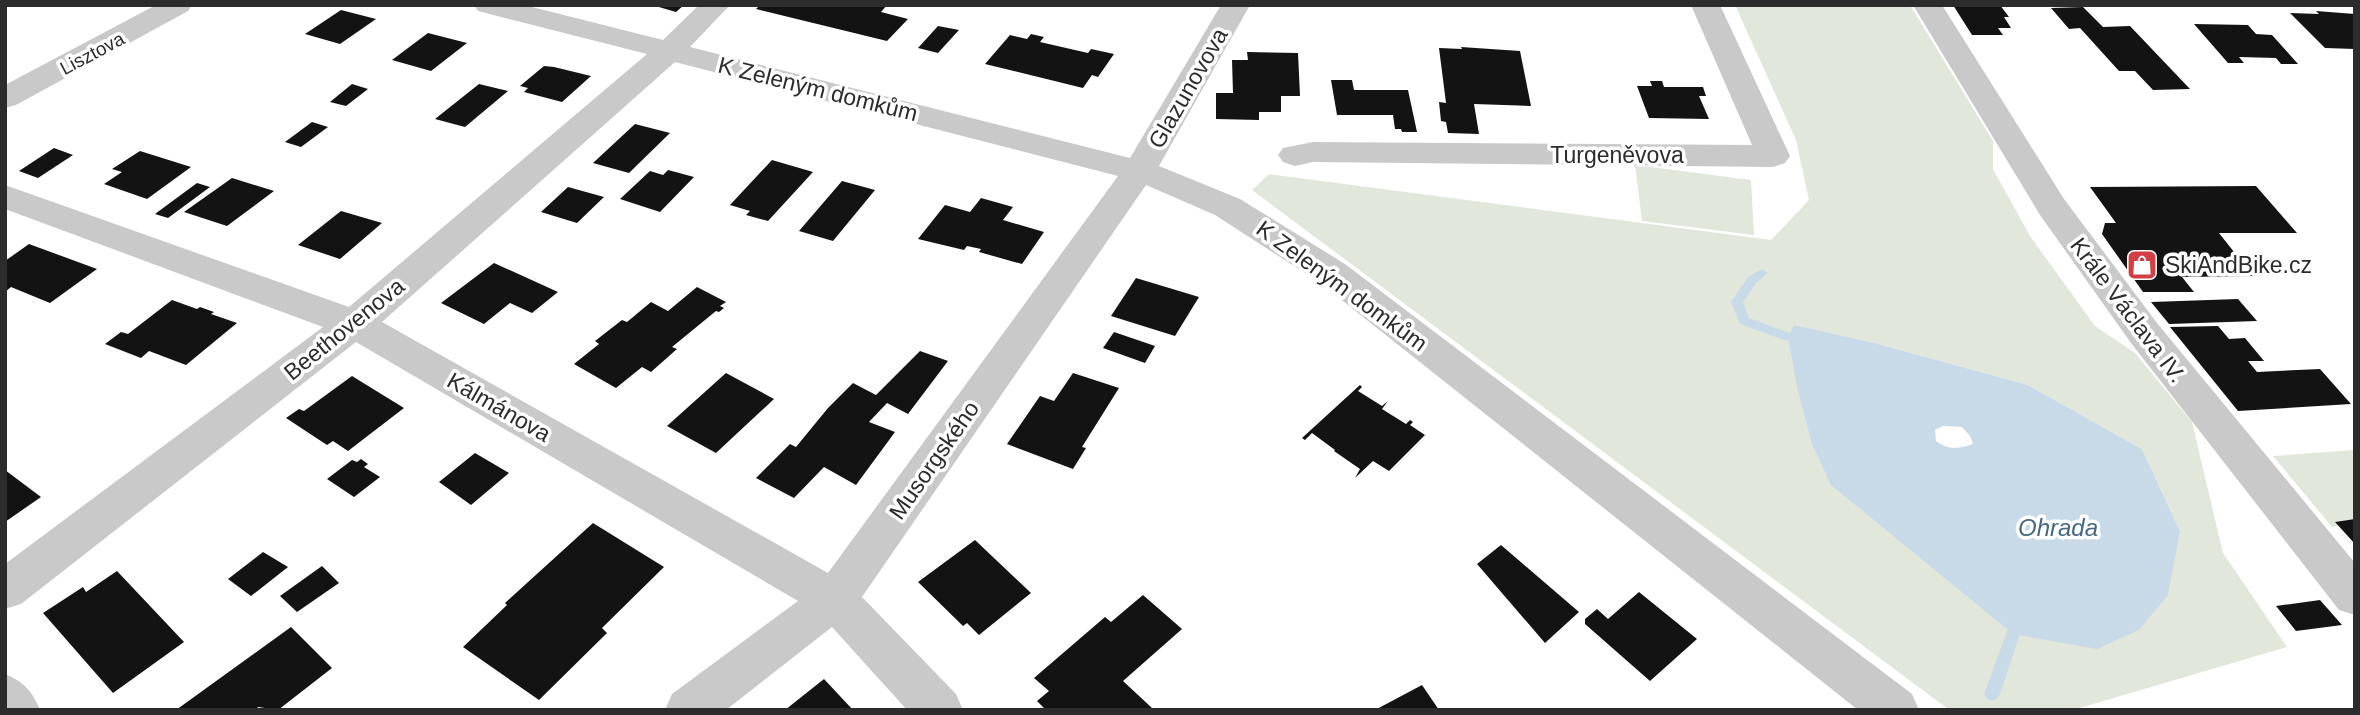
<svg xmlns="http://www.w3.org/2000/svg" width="2360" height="715" font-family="Helvetica,sans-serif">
  <rect width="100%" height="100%" fill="#fff"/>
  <!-- green -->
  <g fill="#e1e8db" fill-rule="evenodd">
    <path d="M1735,5h175l83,136v28l37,67 65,90 40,27 57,69 31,131 64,94 -214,63 -125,-1 -696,-519 17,-16 502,66 38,-40 -13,-60zM1878,344l150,41 114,64 38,82 -167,103 -39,-33z"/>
    <path d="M1635,165l116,15 3,55 -112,-14z"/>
    <path d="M2355,450v69l-19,3 3,4 -7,1 -59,-71z"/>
  </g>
  <!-- water -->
  <path fill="#c8dae7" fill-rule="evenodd" d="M1794,325l84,19 150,41 114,64 38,82 -12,64 -29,35 -42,19 -84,-15 -182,-149 -19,-41 -15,-57 -9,-50zM1943,426l19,1 8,9 3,8c-14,5 -25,6 -37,-3l-1,-11z"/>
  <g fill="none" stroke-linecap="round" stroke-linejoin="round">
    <!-- stream -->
    <g fill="#c8dae7" fill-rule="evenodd">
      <path d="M1762,269l6,4 -12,10 -13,19 6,16 43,16 2,3 -2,3h-8l-44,-16 -9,-22 17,-25z"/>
      <path d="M2013,628l5,1 2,5 -20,60 -3,5 -5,2 -5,-2 -3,-5 22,-60 2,-5z"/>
    </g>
  </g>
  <!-- building -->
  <g fill="#131313">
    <path d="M652,5h32l-8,7z"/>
    <path d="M760,5h127l-6,7 27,7 -21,22 -131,-32z"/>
    <path d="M1953,5h47l9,12h-5l7,11h-13l5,7h-31z"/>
    <path d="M2083,7l20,20 27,-1 60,63 -37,1 -18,-19h-16l-39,-43 -11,1 -18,-21z"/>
    <path d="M341,10l35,9 -36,25 -35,-10z"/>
    <path d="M2316,11l39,3v35l-30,-1 -35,-35 29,1z"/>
    <path d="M2194,24l54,1 8,9 16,1 26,29h-17l-5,-6 -37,-1 5,6h-16z"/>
    <path d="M938,26l21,4 -21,23 -20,-5z"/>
    <path d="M428,33l39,10 -36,28 -39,-11z"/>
    <path d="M1031,34l13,3 -4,5 48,11 3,-4 23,5 -16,23 -6,-2 -9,13 -98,-24 25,-29 17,4z"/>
    <path d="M1461,47l59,4 11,55 -57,-2 5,30 -31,-1 -2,-11 -5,-1 -2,-19 7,1 -7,-55 23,1z"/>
    <path d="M1247,52l51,1 2,43h-19v16h-22v8l-43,-1v-26h17l-1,-33h16z"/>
    <path d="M544,66l10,1 37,9 -29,26 -38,-10 4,-4 -8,-2z"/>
    <path d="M1331,80h21l2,10h54l9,42h-15l-1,-3h-6l-2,-14h-56z"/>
    <path d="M1650,81h12l2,6h39l3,9h-7l10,23 -60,-1 -12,-32h15z"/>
    <path d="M352,84l16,5 -22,17 -16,-4z"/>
    <path d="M479,84l29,7 -43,36 -30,-8z"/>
    <path d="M312,122l16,5 -27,20 -16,-5z"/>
    <path d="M635,124l35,9 -41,40 -36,-10z"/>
    <path d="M54,148l19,7 -35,23 -19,-7z"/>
    <path d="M140,151l51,16 -44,32 -43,-15 18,-12 -10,-3z"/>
    <path d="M772,160l41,12 -45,49 -22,-6 4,-4 -20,-6z"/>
    <path d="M668,170l26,7 -34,35 -40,-13 30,-28 13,4z"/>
    <path d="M232,178l42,13 -47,35 -43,-14z"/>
    <path d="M842,181l33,9 -42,51 -34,-10z"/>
    <path d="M197,183l13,4 -42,31 -13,-4z"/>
    <path d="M2256,186l41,47h-78l34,43 -71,1 12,15h-51l-41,-58 3,-11h11l-26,-36z"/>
    <path d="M568,187l36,10 -27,26 -36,-11z"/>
    <path d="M981,198l32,9 -10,13 41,12 -22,32 -43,-12 2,-3 -14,-3 -3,4 -46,-11 27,-34 25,7z"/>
    <path d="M341,211l41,12 -42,36 -42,-14z"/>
    <path d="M29,244l68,25 -47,34 -39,-16 -6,5v-31z"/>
    <path d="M494,263l64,29 -26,21 -22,-10 -26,21 -43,-21z"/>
    <path d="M1136,278l63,19 -24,39 -64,-20z"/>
    <path d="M697,287l29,15 -6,4 4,2 -5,4 -3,-1 -44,36 5,2 -26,23 -9,-5 -26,21 -42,-24 25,-20 -4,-3 27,-21 5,2 24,-20 17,9z"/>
    <path d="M2238,299l19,22 -88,3 -18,-22z"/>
    <path d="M172,300l25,9 3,-2 14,5 -3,2 26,9 -51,42 -37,-14 -8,7 -36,-14 16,-12 7,2z"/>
    <path d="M2218,326l11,13 16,-1 19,23h-16l9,11 63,-3 31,35 -113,7 -68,-84z"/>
    <path d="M1114,332l41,14 -10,17 -42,-15z"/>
    <path d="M920,351l28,10 -40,53 -21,-11 -18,19 26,10 -39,53 -32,-18 -30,31 -38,-20 34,-34 6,3 32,-39 25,-25 23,12z"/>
    <path d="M726,373l48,26 -58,54 -49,-27z"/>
    <path d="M1073,373l46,15 -37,59 4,1 -13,21 -66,-25 33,-48 14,5z"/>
    <path d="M352,376l52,32 -56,43 -15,-10 -6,4 -41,-27 13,-9 5,2z"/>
    <path d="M1360,385l2,2 -4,4 24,15 6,-5 -6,8 24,15 4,-4 3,2 -3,3 15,10 -36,36 -16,-10 -18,17 5,-9 -26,-18 1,-1 -23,-17 -7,7 -3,-2z"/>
    <path d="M475,453l34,20 -38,32 -32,-23z"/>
    <path d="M361,459l7,5 -4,3 16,10 -26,20 -27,-18 25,-19 5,2z"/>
    <path d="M5,470l36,27 -36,25z"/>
    <path d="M2355,519v25l-20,-22z"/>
    <path d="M593,523l71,44 -62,61 5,5 -68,67 -76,-53 44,-42 -2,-2z"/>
    <path d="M975,540l56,53 -52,42 -12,-12 -4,3 -45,-44z"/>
    <path d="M1501,545l78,67 -34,31 -68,-79z"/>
    <path d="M263,552l25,15 -37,29 -23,-17z"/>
    <path d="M322,566l17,17 -42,29 -17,-16z"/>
    <path d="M117,571l67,71 -71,51 -70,-80 40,-26 3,5z"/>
    <path d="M1639,592l58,47 -47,42 -65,-57v-5l12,-10 11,10z"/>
    <path d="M1143,595l39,34 -59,52 29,27 -106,2 -9,-9 12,-10 -15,-13 71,-61 6,5z"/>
    <path d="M2320,600l22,25 -46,6 -20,-25z"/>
    <path d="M291,627l41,41 -54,42 -20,-3 -2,3h-80z"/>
    <path d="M824,679l29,31h-68z"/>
    <path d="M1422,685l17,25h-64z"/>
  </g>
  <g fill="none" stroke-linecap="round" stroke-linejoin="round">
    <!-- street -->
    <g fill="#c9c9c9" fill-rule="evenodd">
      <path d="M156,5h36l-4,6 -172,94 -11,3v-23z"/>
      <path d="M474,5h50l139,35 36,-35h31l-40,42 440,111 91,-153h29l-91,161 81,33 105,65 567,430 7,16h-61l-539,-428 -104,-67 -69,-30 -284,412 94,97 7,16h-56l-75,-83 -106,83h-61l7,-16 126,-93 -442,-259 -335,262 -16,5v-45l318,-237 -318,-118v-24l344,122 298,-253 -169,-43zM675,62l443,114 -290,397 -446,-251z"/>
      <path d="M1691,5h29l70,151 -5,7 -12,4 -460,-5 -18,4 -12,-4 -5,-7 5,-7 30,-6 439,3z"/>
      <path d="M1913,5h29l122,194 93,124 198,240v52l-16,-5 -208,-267 -91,-128z"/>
      <path d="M5,674c19,8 27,17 35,36h-35z"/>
    </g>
  </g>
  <!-- icons -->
  <defs>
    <g id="shop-square" transform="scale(1.575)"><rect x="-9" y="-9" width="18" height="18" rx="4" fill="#d33e44" stroke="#fff"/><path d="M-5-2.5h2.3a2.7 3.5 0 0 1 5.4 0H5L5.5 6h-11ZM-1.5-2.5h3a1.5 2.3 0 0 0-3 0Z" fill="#fff"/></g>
  </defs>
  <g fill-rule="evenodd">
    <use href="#shop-square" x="2142" y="265"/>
  </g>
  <g text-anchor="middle" stroke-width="7" stroke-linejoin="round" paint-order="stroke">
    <!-- far-street labels -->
    <g font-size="19" fill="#2c2c2c" stroke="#fff">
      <text transform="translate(92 53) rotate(-28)" y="7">Lisztova</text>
    </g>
    <!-- street labels -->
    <g font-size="23" fill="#2c2c2c" stroke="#fff">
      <text transform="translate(1188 88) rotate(-60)" y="8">Glazunovova</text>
      <text transform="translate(818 89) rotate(14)" y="8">K Zeleným domkům</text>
      <text x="1617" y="163">Turgeněvova</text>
      <text transform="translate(1342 286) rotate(36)" y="8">K Zeleným domkům</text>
      <text transform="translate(2128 310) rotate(53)" y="8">Krále Václava IV.</text>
      <text transform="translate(344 329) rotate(-39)" y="8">Beethovenova</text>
      <text transform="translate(499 407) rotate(30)" y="8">Kálmánova</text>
      <text transform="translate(934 460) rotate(-55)" y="8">Musorgského</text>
    </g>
    <!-- poi labels -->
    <g font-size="23" fill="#2c2c2c" stroke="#fff" text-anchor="start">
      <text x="2165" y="273">SkiAndBike.cz</text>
    </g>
    <!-- water labels -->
    <g font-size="24" font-style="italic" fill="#436985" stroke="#fff">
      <text x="2058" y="536">Ohrada</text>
    </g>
  </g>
  <!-- border -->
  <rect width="2360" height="715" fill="none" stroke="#2c2c2c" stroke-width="14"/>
</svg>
